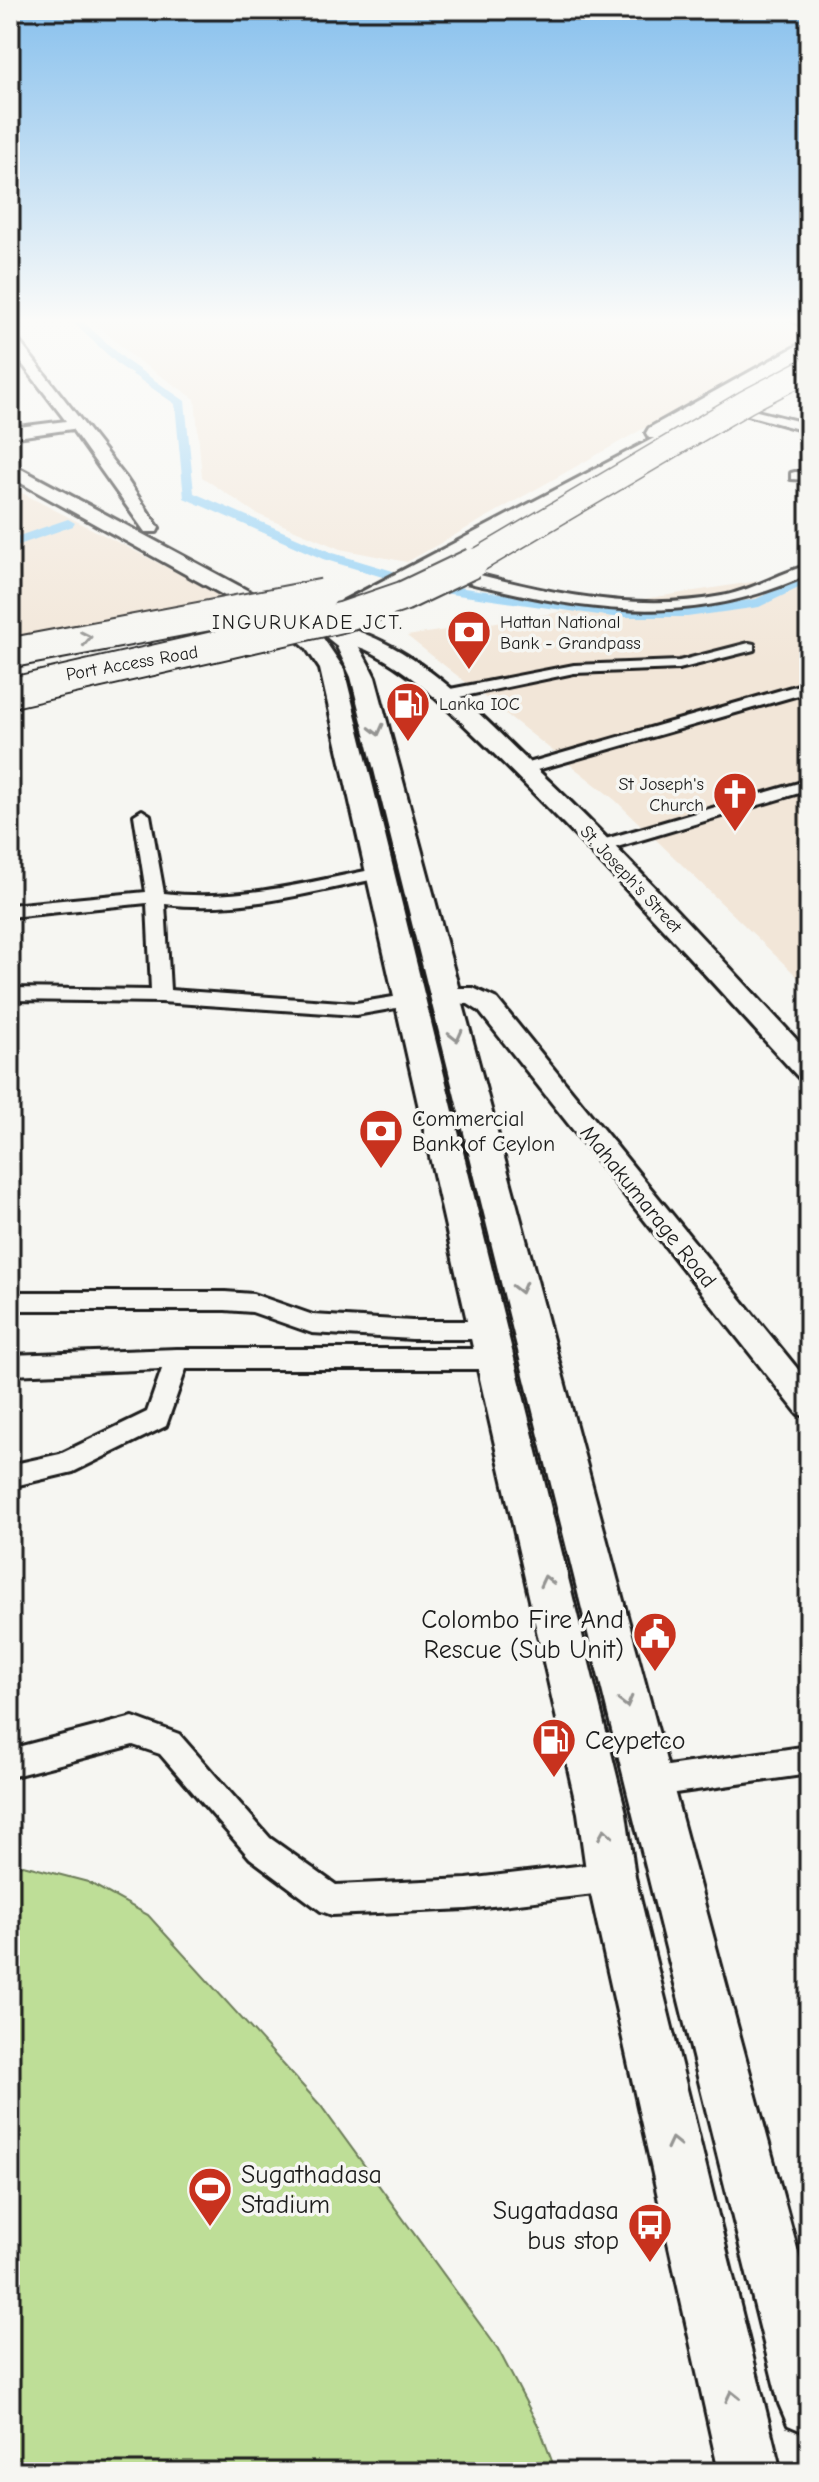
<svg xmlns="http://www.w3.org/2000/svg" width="819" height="2482" font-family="'Comic Neue',sans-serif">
  <rect width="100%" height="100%" fill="#f6f6f2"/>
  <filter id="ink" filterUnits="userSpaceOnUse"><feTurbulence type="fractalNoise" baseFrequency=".0125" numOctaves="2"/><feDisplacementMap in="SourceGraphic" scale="16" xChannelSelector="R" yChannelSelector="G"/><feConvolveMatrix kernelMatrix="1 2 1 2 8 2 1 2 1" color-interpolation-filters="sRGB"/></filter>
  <g filter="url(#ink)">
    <!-- built -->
    <g fill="#f2e6d8">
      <path d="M92,320h699l5,4 5,16 -8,11 -67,31 -319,180 -67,-13 -83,-35 -55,-37 -7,-78 -61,-41z"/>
      <path d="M10,487l238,122 -238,48z"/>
      <path d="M809,573v415l-194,-188 -208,-164z"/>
    </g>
    <!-- green -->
    <path fill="#bede97" stroke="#6d7d5a" stroke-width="2" d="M23,1865l65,17 60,33 173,191 177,243 42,80 16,43h-546v-605z"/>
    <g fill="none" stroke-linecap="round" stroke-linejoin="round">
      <!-- canal -->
      <g fill="#95d1f5" fill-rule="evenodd">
        <path d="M70,320h11l47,42 57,39 9,92 139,60 103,31 177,25h74l69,-10 53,-25v9l-50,24 -72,10h-74l-184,-26 -106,-32 -139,-61 -9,-94 -55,-38z"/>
        <path d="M68,519l7,4 -2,3 -63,22v-9z"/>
      </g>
      <!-- minor casing -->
      <g stroke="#1c1c1c" stroke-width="6">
        <g id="minor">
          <path d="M737,406l72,18v8l-76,-21v-4z"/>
          <path d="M795,472h14v8l-18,-1v-6z"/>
          <path d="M809,565v9c-101,47 -197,42 -304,17 -18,-5 -48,-8 -63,-20l7,-4c90,23 180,47 273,29 31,-6 57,-23 87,-31z"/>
          <path d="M749,643l5,1v6l-75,19 -105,4 -129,27 -8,-5 8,-5 129,-25 105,-4z"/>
          <path d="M809,682v10l-279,80h-12l-2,-3 2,-3z"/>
          <path d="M809,780v10l-202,60h-12l-3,-4 3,-4z"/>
          <path d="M142,810l8,5 14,78c74,9 144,-11 216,-25l9,5 -9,5c-72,15 -142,35 -215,26l5,86 186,13 56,-9 7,2 2,4 -2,4 -63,11 -195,-13 -151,-2v-12l141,2 -4,-87 -137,14v-12l136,-13 -12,-77z"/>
          <path d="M10,1292h215l28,2 60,21 99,6h74l8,2 4,7 -4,7 -8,2h-74l-100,-6 -60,-21 -27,-2h-215z"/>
          <path d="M177,1349h316l8,3 4,7 -4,7 -8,3h-307l-20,57 -93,46 -63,15v-22l50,-11 87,-42 15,-43 -152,6v-20z"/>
          <path d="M133,1717l46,17 91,104 66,47 131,-6 144,-17 11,4 4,11 -4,11 -11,4 -144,17 -135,6 -11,-4 -71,-53 -90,-104 -27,-9 -123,32v-28z"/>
          <path d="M809,1746v28l-162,23 -10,-4 -4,-10 4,-10 10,-4z"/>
        </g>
      </g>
      <!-- tertiary casing -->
      <g stroke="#1c1c1c" stroke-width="6">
        <g id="tertiary">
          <path d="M10,335l5,1 110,141 34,51 -2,4h-12l-73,-103 -62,9v-10l56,-7 -56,-73z"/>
          <path d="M445,988h28l24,11 312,384v35l-11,-4 -319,-403 -11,-7 -32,-2 -3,-6 3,-6z"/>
        </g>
      </g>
      <!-- secondary casing -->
      <g stroke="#1c1c1c" stroke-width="6">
        <g id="secondary">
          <path d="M337,625c78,19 134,81 190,135 99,93 190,194 282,293v28l-10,-3c-113,-125 -225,-249 -347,-365 -24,-22 -48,-44 -77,-59 -13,-8 -39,-12 -48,-23z"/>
          <path d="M145,643l11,6 -3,5 -143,27v-14z"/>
        </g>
      </g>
      <!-- primary casing -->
      <g stroke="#1c1c1c" stroke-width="6">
        <g id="primary">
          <path d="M677,426l10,6 -3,4 -324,175h-16l-4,-5 4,-5z"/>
          <path d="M10,463l287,154 26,21 21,31 282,1144 9,64 146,595h-62l-132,-595 -9,-64 -258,-1144 -14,-21 -25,-21 -271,-150z"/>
          <path d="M309,606c35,9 52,42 66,71l434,1616v141l-21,-9 -9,-21 -428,-1727 -15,-32 -39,-32 4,-5z"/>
        </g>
      </g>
      <!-- trunk casing -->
      <g stroke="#1c1c1c" stroke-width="6">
        <path id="trunk" d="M792,320h17v11z"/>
      </g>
      <!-- motorway casing -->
      <g stroke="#1c1c1c" stroke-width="6">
        <path id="motorway" d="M809,339v15l-144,84h-16l-3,-5 3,-5z"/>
      </g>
      <!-- minor -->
      <use href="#minor" fill="#f6f6f2" fill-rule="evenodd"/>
      <!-- tertiary -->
      <use href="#tertiary" fill="#f6f6f2" fill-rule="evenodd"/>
      <!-- secondary -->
      <use href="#secondary" fill="#f6f6f2" fill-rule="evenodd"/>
      <!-- primary -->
      <use href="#primary" fill="#f6f6f2" fill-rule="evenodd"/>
      <!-- trunk -->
      <use href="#trunk" fill="#f6f6f2" fill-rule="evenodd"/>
      <!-- motorway -->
      <use href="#motorway" fill="#f6f6f2" fill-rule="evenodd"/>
      <!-- motorway-bridge-far1 casing -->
      <g stroke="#1c1c1c" stroke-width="26" stroke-linecap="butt">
        <path id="motorway-bridge-far1" d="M470,565l276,-163 63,-33"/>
      </g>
      <!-- motorway-bridge casing -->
      <g stroke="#1c1c1c" stroke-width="33" stroke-linecap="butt">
        <g id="motorway-bridge">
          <path d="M10,653l313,-59"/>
          <path d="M10,693l333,-76 61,-21 69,-33"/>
        </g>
      </g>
      <!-- motorway-bridge-far1 -->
      <use href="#motorway-bridge-far1" stroke="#f6f6f2" stroke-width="23"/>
      <!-- motorway-bridge -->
      <use href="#motorway-bridge" stroke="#f6f6f2" stroke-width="29"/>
    </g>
    <!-- one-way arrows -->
    <defs><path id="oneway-chevron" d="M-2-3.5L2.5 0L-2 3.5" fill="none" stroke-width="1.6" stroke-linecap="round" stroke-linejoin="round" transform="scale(2)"/></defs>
    <g stroke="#949492">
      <use href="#oneway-chevron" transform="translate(86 638) rotate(-11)"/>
      <use href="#oneway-chevron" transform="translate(377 730) rotate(76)"/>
      <use href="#oneway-chevron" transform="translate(456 1036) rotate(76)"/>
      <use href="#oneway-chevron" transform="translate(520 1288) rotate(76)"/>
      <use href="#oneway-chevron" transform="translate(546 1581) rotate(-103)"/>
      <use href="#oneway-chevron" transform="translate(626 1702) rotate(76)"/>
      <use href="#oneway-chevron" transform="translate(605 1834) rotate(-99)"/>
      <use href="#oneway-chevron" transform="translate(673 2143) rotate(-103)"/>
      <use href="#oneway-chevron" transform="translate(732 2396) rotate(-103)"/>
    </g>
  </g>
  <!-- sky -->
  <linearGradient id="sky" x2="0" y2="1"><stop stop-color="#87c0ed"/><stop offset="0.48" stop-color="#fbfbf9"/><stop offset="1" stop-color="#fbfbf9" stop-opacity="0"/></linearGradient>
  <rect width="819" height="668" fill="url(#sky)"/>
  <!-- icons -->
  <defs>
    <g id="bank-pin" transform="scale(2.3)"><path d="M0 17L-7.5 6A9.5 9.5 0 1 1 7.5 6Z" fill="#c8321e" stroke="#f6f6f2"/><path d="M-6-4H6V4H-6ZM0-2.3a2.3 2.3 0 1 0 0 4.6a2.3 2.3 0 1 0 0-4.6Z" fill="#fff"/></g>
    <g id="fuel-pin" transform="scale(2.3)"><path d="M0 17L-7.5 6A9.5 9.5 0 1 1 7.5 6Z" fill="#c8321e" stroke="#f6f6f2"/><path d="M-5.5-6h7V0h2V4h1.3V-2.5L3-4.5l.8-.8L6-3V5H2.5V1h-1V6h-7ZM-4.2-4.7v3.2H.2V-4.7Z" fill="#fff"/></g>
    <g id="church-pin" transform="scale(2.3)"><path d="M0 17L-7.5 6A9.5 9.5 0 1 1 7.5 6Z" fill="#c8321e" stroke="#f6f6f2"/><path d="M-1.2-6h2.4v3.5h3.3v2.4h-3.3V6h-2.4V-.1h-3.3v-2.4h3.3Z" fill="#fff"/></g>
    <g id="civic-pin" transform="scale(2.3)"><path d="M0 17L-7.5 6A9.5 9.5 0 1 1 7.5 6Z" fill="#c8321e" stroke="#f6f6f2"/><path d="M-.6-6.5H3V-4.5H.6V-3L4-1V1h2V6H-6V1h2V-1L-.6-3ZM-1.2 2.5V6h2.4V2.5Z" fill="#fff"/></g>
    <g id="stadium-pin" transform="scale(2.3)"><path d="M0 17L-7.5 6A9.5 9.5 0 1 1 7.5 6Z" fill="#c8321e" stroke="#f6f6f2"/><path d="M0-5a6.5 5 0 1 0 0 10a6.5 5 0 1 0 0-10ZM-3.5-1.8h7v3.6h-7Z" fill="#fff"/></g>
    <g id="bus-pin" transform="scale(2.3)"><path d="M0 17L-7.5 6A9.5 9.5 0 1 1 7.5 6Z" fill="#c8321e" stroke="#f6f6f2"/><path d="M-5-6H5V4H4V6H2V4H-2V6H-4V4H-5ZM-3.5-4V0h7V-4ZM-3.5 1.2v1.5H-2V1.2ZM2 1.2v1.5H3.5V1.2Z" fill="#fff"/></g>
  </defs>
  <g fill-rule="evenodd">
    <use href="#bank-pin" x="469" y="632"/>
    <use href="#fuel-pin" x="408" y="704"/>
    <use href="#church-pin" x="735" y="794"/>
    <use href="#bank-pin" x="381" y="1131"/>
    <use href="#civic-pin" x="655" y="1634"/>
    <use href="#fuel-pin" x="554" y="1740"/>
    <use href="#stadium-pin" x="210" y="2189"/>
    <use href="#bus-pin" x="650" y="2225"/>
  </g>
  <g text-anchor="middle" stroke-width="7" stroke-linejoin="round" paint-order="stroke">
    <!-- far-poi labels -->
    <g font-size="18" fill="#1c1c1c" stroke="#f6f6f2" text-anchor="start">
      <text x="500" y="628">Hattan National<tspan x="500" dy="21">Bank - Grandpass</tspan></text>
      <text x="439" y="710">Lanka IOC</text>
      <text x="704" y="790" text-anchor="end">St Joseph's<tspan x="704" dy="21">Church</tspan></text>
    </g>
    <!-- far-street labels -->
    <g font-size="18" fill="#1c1c1c" stroke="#f6f6f2">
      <text transform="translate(132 663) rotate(-10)" y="6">Port Access Road</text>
      <text transform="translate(631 879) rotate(47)" y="6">St. Joseph's Street</text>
    </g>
    <!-- far-neighbourhood labels -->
    <g font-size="20" letter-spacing="2" fill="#1c1c1c" stroke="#f6f6f2">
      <text x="308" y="629">INGURUKADE JCT.</text>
    </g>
    <!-- poi labels -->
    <g font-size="22" fill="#1c1c1c" stroke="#f6f6f2" text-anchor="start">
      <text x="412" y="1126">Commercial<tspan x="412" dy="25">Bank of Ceylon</tspan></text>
    </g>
    <!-- street labels -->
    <g font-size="22" fill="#1c1c1c" stroke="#f6f6f2">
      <text transform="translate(649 1206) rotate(51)" y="8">Mahakumarage Road</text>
    </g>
    <!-- near-poi labels -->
    <g font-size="26" fill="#1c1c1c" stroke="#f6f6f2" text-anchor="end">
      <text x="624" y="1628">Colombo Fire And<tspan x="624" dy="30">Rescue (Sub Unit)</tspan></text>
      <text x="585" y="1749" text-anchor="start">Ceypetco</text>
      <text x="241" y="2183" text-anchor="start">Sugathadasa<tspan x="241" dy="30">Stadium</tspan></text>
      <text x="619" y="2219">Sugatadasa<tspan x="619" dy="30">bus stop</tspan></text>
    </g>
  </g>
  <!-- margin -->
  <rect width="819" height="2482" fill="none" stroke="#f6f6f2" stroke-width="40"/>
  <rect x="20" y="20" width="779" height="2442" fill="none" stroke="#1c1c1c" stroke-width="3" filter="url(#ink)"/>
</svg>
